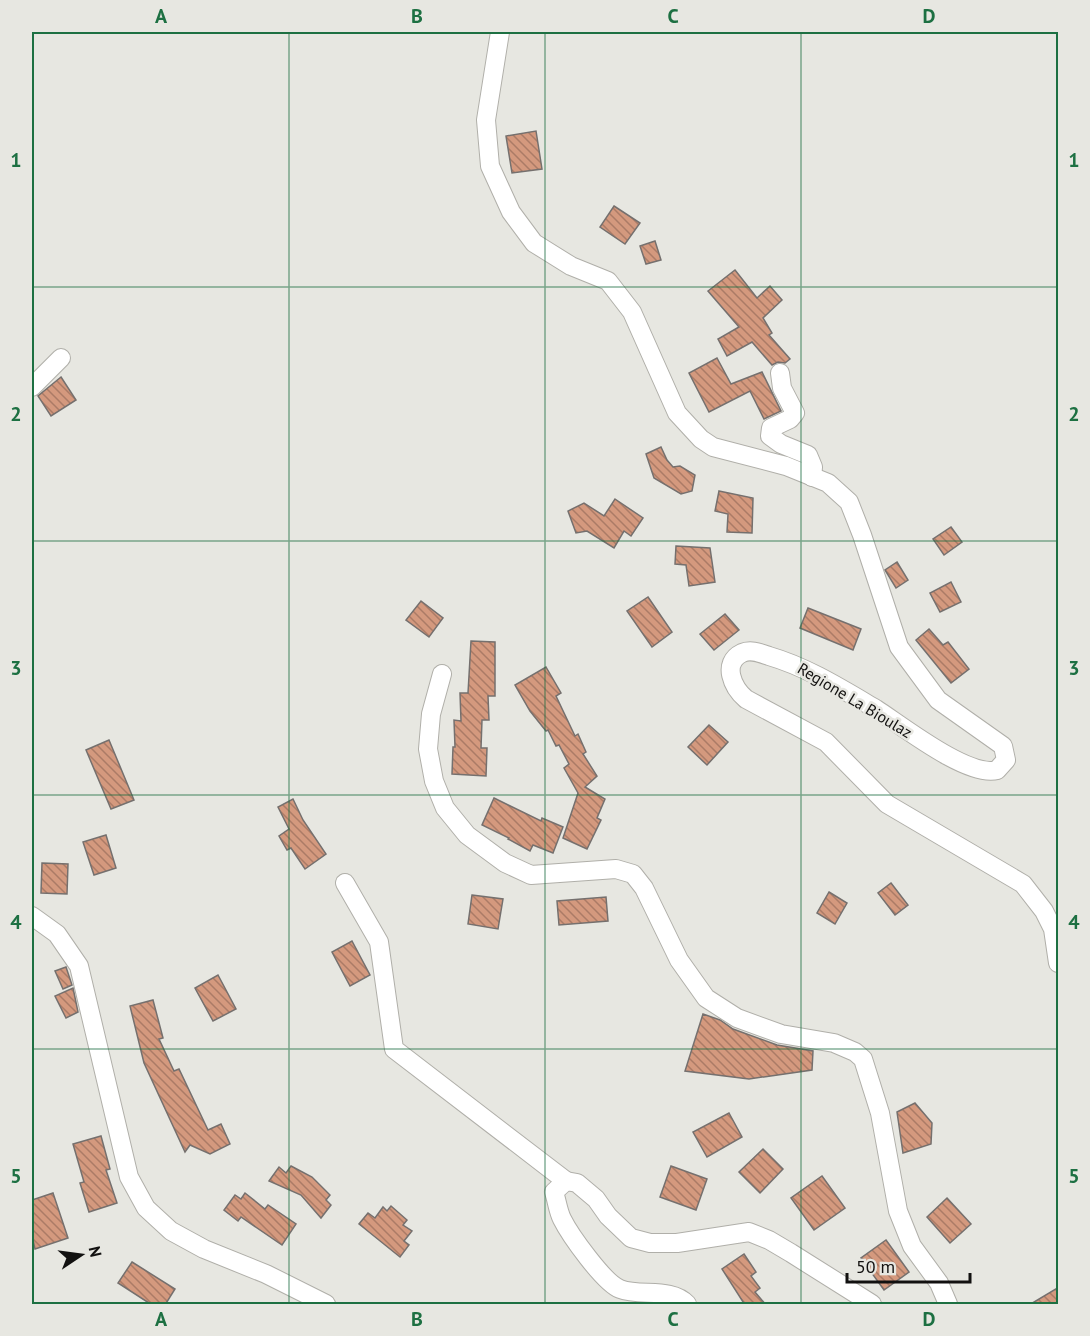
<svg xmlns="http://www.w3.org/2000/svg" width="1090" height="1336" font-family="'PT Sans',sans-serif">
  <defs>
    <pattern id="building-back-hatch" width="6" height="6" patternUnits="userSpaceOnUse" patternTransform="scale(1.5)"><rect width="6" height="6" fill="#d4997e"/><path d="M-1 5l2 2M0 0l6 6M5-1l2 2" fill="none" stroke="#ab7b66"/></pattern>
  </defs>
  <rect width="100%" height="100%" fill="#e7e7e1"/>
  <!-- building -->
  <g fill="url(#building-back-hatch)" stroke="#75706e" stroke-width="1.5">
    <path d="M536,131l6,38 -30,4 -6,-37z"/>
    <path d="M614,206l26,17 -15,21 -25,-17z"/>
    <path d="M655,241l6,19 -15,4 -6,-18z"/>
    <path d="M735,270l22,28 13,-12 12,14 -19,18 9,15 -3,2 21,24 -5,4 -7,-1 -6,3 -20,-23 -25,14 -9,-17 21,-12 -31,-36z"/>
    <path d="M717,358l14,26 31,-12 19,39 -17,8 -14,-28 -41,21 -20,-39z"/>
    <path d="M61,377l15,23 -25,16 -13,-20z"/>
    <path d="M661,447l6,13 6,7 7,-1 15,9 -3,16 -11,3 -27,-16 -8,-24z"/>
    <path d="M719,491l34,7 -1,35 -25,-1 1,-18 -13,-3z"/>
    <path d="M615,499l28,19 -12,18 -7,-5 -10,17 -27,-17 -11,2 -8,-22 16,-8 20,13z"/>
    <path d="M951,527l11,15 -18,13 -11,-16z"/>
    <path d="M676,546l34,2 5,34 -26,4 -3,-21 -11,-1z"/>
    <path d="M897,562l11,18 -12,8 -11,-18z"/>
    <path d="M951,582l10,20 -21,10 -10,-19z"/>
    <path d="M648,597l24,35 -20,15 -25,-36z"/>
    <path d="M421,601l22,17 -14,19 -23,-17z"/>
    <path d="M808,608l53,21 -8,21 -53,-22z"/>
    <path d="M725,614l14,16 -25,20 -14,-16z"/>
    <path d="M929,629l14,16 5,-3 21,27 -18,14 -35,-43z"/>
    <path d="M471,641l24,1v54h-7l1,24h-7l-1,28h6l-1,28 -34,-2 1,-27h2l-1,-27 7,1 -1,-28h8z"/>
    <path d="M546,667l15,26 -5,3 19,40 3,-2 8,18 -3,2 14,22 -12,11 20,12 -8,19 4,2 -14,29 -24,-11 15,-45 -14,-25 5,-4 -10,-19 -3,1 -8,-16 -2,1 -16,-20 -15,-26z"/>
    <path d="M709,725l19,17 -21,23 -19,-18z"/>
    <path d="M109,740l25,60 -23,9 -25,-59z"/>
    <path d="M494,798l47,23 1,-3 21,9 -10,26 -20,-8 -3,6 -22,-12 1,-1 -27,-13z"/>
    <path d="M293,799l10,21 23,34 -21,15 -14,-21 -4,2 -8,-14 10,-7 -11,-22z"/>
    <path d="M106,835l10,33 -22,7 -11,-33z"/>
    <path d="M42,863l26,1 -1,30 -26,-1z"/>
    <path d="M891,883l17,22 -13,10 -17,-22z"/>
    <path d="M829,892l18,11 -12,21 -18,-11z"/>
    <path d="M472,895l31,4 -5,30 -30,-5z"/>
    <path d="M606,897l2,24 -49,4 -2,-24z"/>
    <path d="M352,941l18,34 -20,11 -18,-34z"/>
    <path d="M66,967l6,18 -9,4 -8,-18z"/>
    <path d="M218,975l18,34 -23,12 -18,-33z"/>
    <path d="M73,988l5,24 -12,6 -11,-22z"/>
    <path d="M153,1000l10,38 -4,1 15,32 5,-2 29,61 13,-6 9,20 -20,10 -20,-9 -5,7 -41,-89 -14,-57z"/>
    <path d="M703,1014l17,6 13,9 44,16 36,6 -1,19 -63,9 -64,-8z"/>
    <path d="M915,1103l17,20 -1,21 -28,9 -6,-41z"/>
    <path d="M729,1113l13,24 -35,20 -14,-25z"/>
    <path d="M101,1136l9,33 -4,1 11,33 -28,9 -9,-29 4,-1 -11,-38z"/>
    <path d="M763,1149l20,20 -23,24 -21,-21z"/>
    <path d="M291,1166l21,11 18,18 -4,5 5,5 -10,13 -20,-23 -32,-14 10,-14 7,6z"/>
    <path d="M671,1166l36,13 -11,31 -36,-13z"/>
    <path d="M822,1176l23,32 -31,22 -23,-32z"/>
    <path d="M53,1193l15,45 -33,11 -3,-13v-36z"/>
    <path d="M245,1193l20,16 3,-4 28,19 -14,21 -41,-28 -3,4 -14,-11 11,-15 6,4z"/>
    <path d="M947,1198l24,26 -21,19 -23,-26z"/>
    <path d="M391,1206l16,14 -4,5 9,6 -8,10 5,4 -9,12 -41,-33 9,-11 7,5 8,-11 4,4z"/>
    <path d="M886,1240l23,32 -25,18 -23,-32z"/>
    <path d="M744,1254l12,18 -5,4 9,12 -5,4 11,13h-21l-23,-36z"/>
    <path d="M132,1262l43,27 -10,16h-13l-34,-22z"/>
    <path d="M1059,1287v18h-30z"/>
  </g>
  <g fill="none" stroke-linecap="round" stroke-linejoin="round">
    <!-- minor casing -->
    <g stroke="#b0afa9" stroke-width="20">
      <g id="minor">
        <path d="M500,32l-14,88 4,46 21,46 23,31 37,23 37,15 24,31 45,101 24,26 12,8 73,19 42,17 21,19 13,33 37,112 39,53 65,46 3,14 -9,10c-29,8 -96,-45 -121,-61 -34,-20 -69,-42 -107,-53 -9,-3 -18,-7 -27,-3 -21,10 -9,35 4,46l80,43 61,62 136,80 21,27 9,18 5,34"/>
        <path d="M780,373l2,15 13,25 -5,6 -19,9 -1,8 11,8 27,11 5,12 -1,10"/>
        <path d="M32,387l29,-29"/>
        <path d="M442,674l-11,40 -3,35 6,32 11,27 22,27 38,28 26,12 85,-6 17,5 11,14 35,72 27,38 31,20 44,16 53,9 21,9 8,7 17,54 18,98 14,35 27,37 9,21"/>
        <path d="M345,883l34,59 15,107 172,132"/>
        <path d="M32,916l25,18 22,32 50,211 17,31 25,23 33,18 62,25 60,30"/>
        <path d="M687,1304c-16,-17 -47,-7 -67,-15 -16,-6 -50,-54 -58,-70 -4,-8 -5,-18 -8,-27l12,-11 11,2 19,16 12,17 23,22 19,5h27l72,-11 20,8 22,13 81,51"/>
      </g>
    </g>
    <!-- minor -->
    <use href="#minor" stroke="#fff" stroke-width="18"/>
  </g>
  <!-- grid -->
  <path fill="none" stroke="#1d7042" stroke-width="1.5" stroke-opacity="0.55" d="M289,32v1272M545,32v1272M801,32v1272M32,287h1026M32,541h1026M32,795h1026M32,1049h1026"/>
  <g text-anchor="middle" stroke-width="5" stroke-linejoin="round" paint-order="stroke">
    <!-- street labels -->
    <g font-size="16" fill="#121110" stroke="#e7e7e1">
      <text transform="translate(855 700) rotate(31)" y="6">Regione La Bioulaz</text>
    </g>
  </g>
  <!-- border -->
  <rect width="1090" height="1336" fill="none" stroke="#e7e7e1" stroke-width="66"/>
  <!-- north arrow -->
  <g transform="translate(81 1255) rotate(77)" stroke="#e7e7e1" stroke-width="4.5" paint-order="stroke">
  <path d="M0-4.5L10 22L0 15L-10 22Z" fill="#121110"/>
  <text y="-9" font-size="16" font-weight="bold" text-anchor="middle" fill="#121110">N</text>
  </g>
  <!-- scale -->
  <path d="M847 1273v9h123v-9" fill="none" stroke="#121110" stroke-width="3"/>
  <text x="856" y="1273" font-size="18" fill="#121110" stroke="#e7e7e1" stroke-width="4.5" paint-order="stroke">50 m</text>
  <rect x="33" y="33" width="1024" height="1270" fill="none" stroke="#1d7042" stroke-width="2"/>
  <g font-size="20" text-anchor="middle" font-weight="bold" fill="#1d7042">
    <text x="161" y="23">A</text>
    <text x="417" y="23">B</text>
    <text x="673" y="23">C</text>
    <text x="929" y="23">D</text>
    <text x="16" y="167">1</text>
    <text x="1074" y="167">1</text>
    <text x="16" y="421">2</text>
    <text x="1074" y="421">2</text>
    <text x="16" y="675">3</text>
    <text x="1074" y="675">3</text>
    <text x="16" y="929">4</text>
    <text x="1074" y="929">4</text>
    <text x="16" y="1183">5</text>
    <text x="1074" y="1183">5</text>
    <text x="161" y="1326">A</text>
    <text x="417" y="1326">B</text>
    <text x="673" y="1326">C</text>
    <text x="929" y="1326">D</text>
  </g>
</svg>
